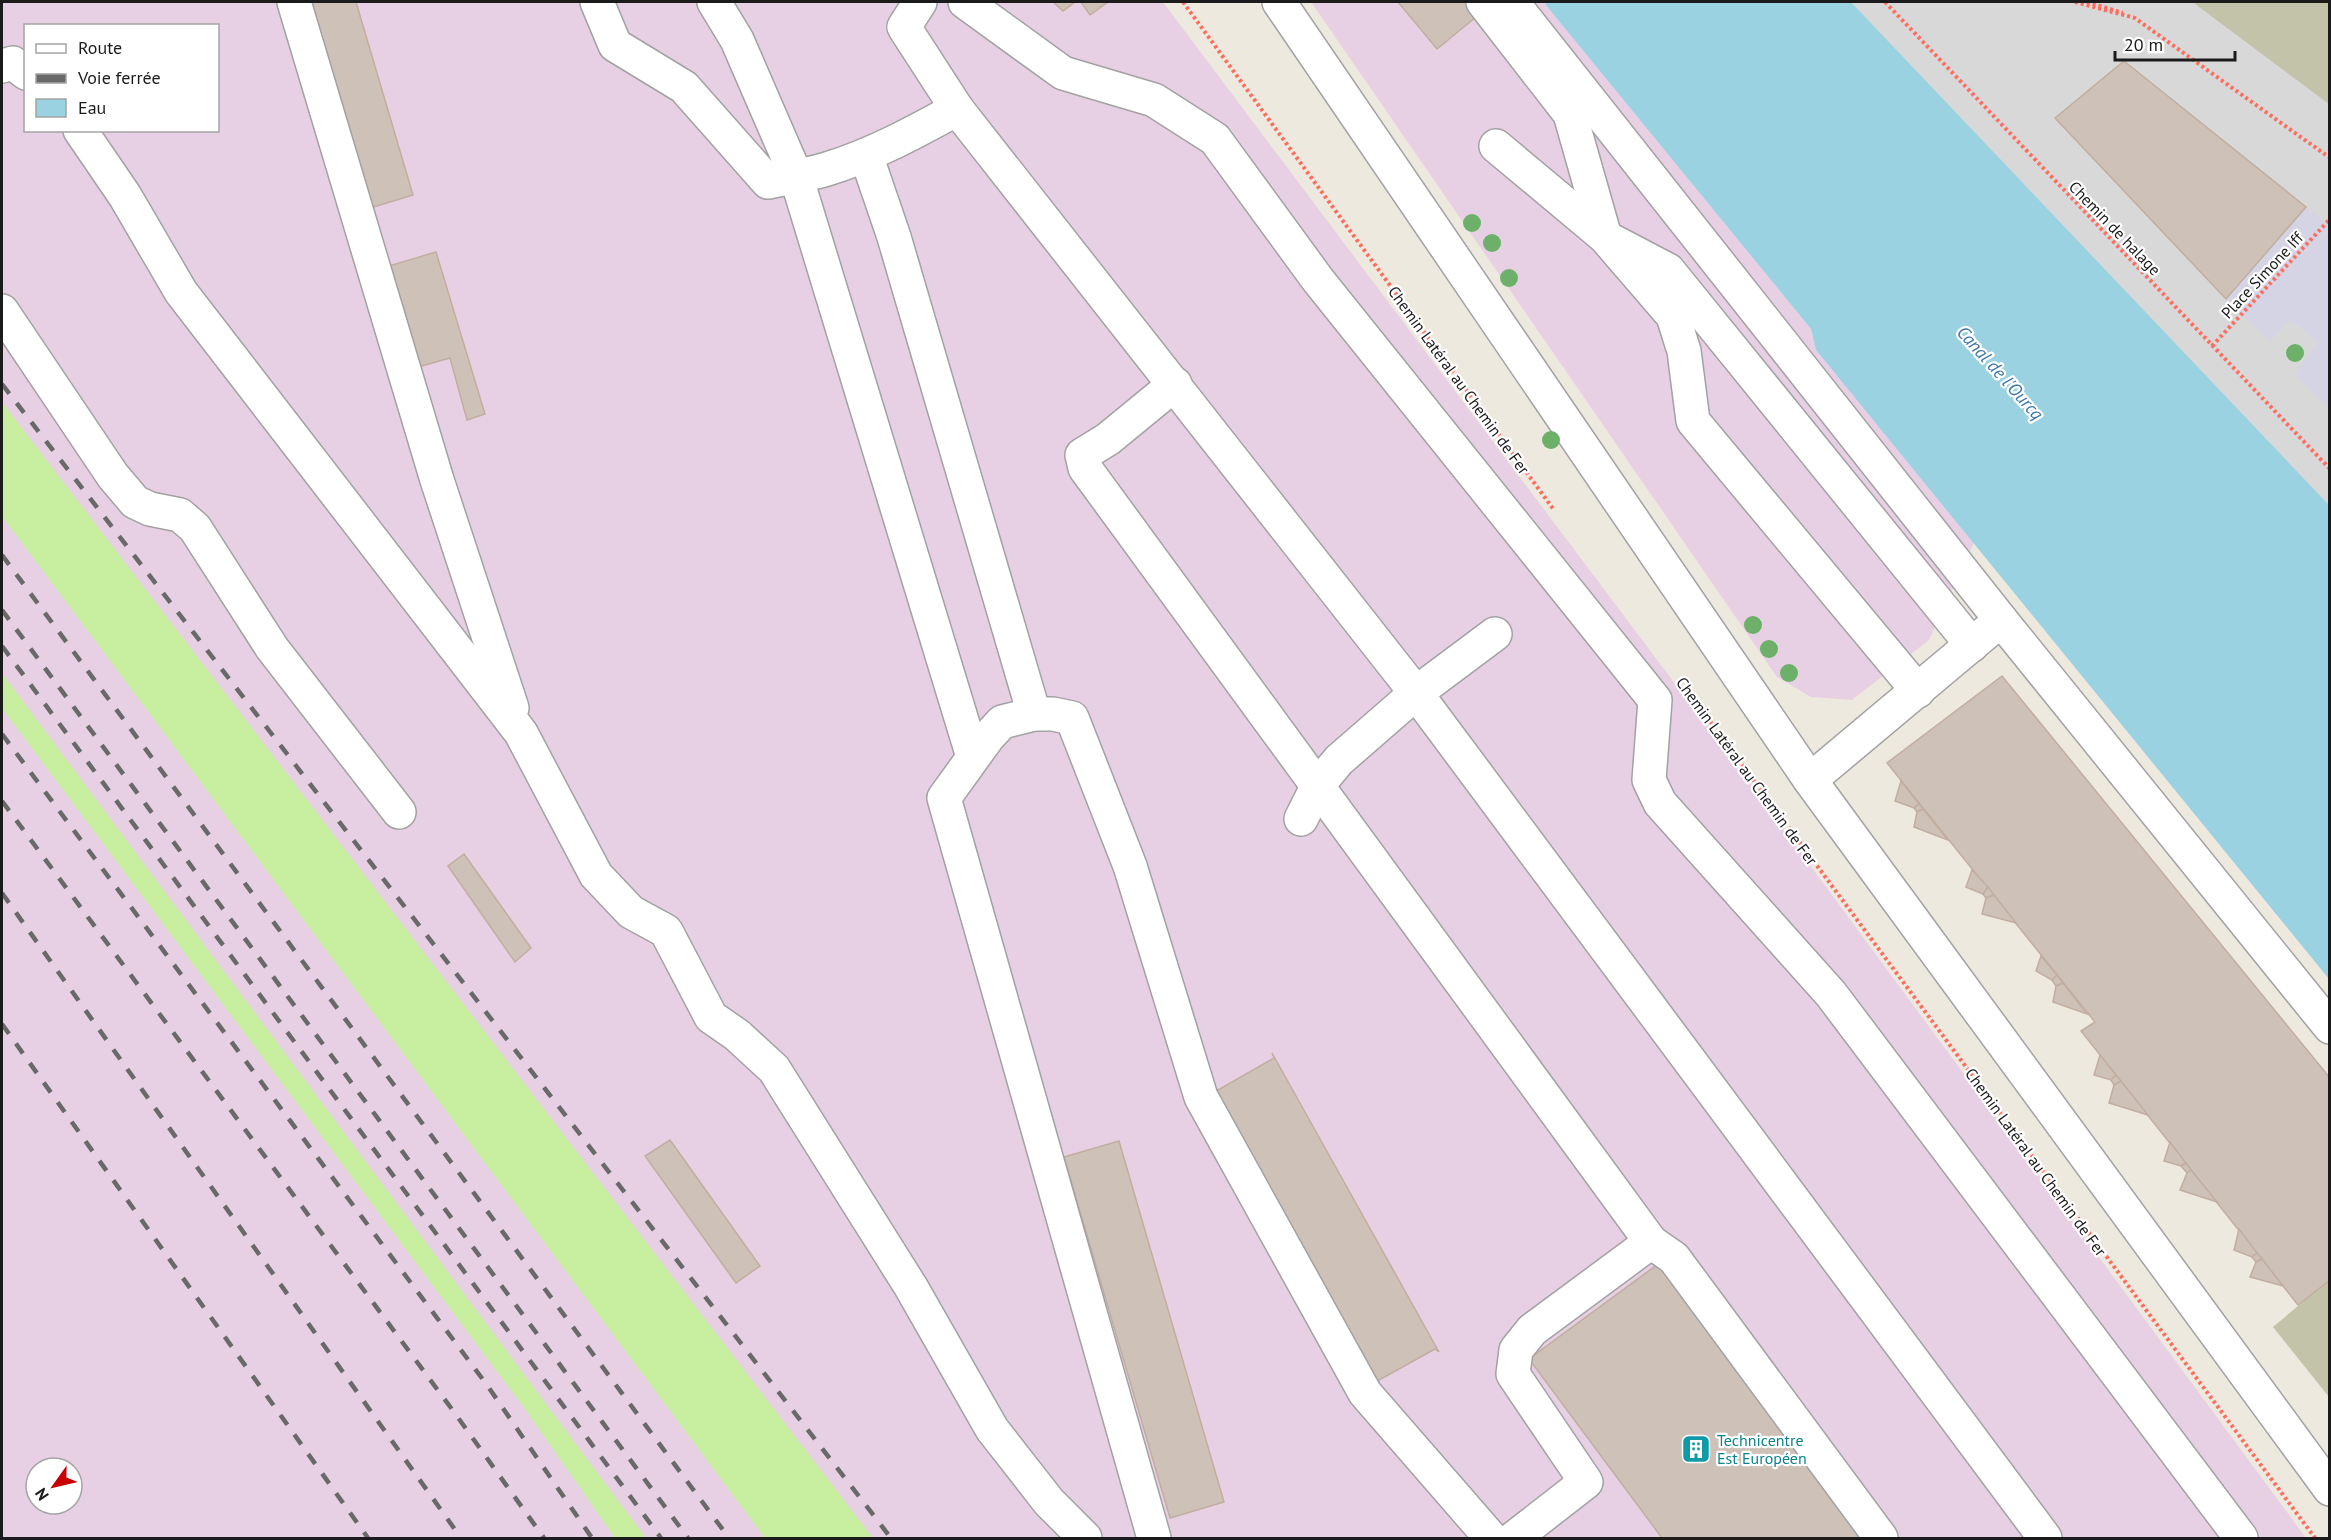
<svg xmlns="http://www.w3.org/2000/svg" width="2331" height="1540" font-family="'PT Sans',sans-serif">
  <rect width="100%" height="100%" fill="#eee9df"/>
  <!-- residential -->
  <path fill="#d9d8d8" d="M1851,2h478v503z"/>
  <!-- industrial -->
  <g fill="#e8d0e4" fill-rule="evenodd">
    <path d="M2,2h1161l582,775 561,761h-2304zM26,26h192v104h-192zM36,1468h36v36h-36z"/>
    <path d="M1311,2h238l-3,3 265,324 5,21 158,193 -45,97 -77,60 -41,-3 -34,-20z"/>
  </g>
  <!-- construction -->
  <g fill="#c3c3aa">
    <path d="M2197,2h132v102l-134,-100z"/>
    <path d="M2329,1280v117l-56,-70z"/>
  </g>
  <!-- grass -->
  <g fill="#c7ef9f">
    <path d="M2,402l871,1136h-108l-763,-1022z"/>
    <path d="M2,673l644,865h-31l-90,-129 -523,-701z"/>
  </g>
  <!-- plaza -->
  <path fill="#d4d4e4" d="M2306,207l23,19v183l-34,-35 23,-32 -27,-22 -21,21 -44,-42z"/>
  <!-- water -->
  <path fill="#9bd2e1" d="M1549,2h302l478,503v474l-513,-629 -5,-21 -266,-325z"/>
  <!-- building -->
  <g fill="#cec1b8" stroke="#c1aea0" stroke-width="1.5">
    <path d="M306,2h50l57,193 -46,14z"/>
    <path d="M1053,2h22l-12,9z"/>
    <path d="M1081,2h27l-18,13z"/>
    <path d="M1398,2h74l9,11 -44,36z"/>
    <path d="M2124,61l182,146 -80,92 -171,-181z"/>
    <path d="M436,252l49,162 -18,6 -17,-62 -39,11 -29,-101z"/>
    <path d="M2002,676l328,402v202l-32,25 -217,-274 14,-9 -208,-259z"/>
    <path d="M1901,781l18,23 -5,4 -19,-7z"/>
    <path d="M1919,804l4,5 -6,3 -3,-4z"/>
    <path d="M1923,809l25,31 -34,-13 3,-15z"/>
    <path d="M464,854l67,94 -16,14 -67,-96z"/>
    <path d="M1972,870l16,17 -5,7 -17,-7z"/>
    <path d="M1988,887l6,8 -8,3 -3,-4z"/>
    <path d="M1994,895l22,28 -34,-9 4,-16z"/>
    <path d="M2041,956l16,19 -5,5 -16,-9z"/>
    <path d="M2057,975l6,8 -7,3 -4,-6z"/>
    <path d="M2063,983l24,31 -34,-12 3,-16z"/>
    <path d="M1272,1053l167,299 -4,-3 -56,31v5l-165,-298 4,3 56,-32z"/>
    <path d="M2100,1055l16,20 -5,5 -17,-5z"/>
    <path d="M2116,1075l5,6 -7,4 -3,-5z"/>
    <path d="M2121,1081l27,34 -39,-12 5,-18z"/>
    <path d="M670,1140l90,126 -24,17 -91,-127z"/>
    <path d="M1119,1141l105,361 -54,16 -106,-361z"/>
    <path d="M2170,1142l16,21 -5,3 -17,-5z"/>
    <path d="M2186,1163l5,7 -4,3 -6,-7z"/>
    <path d="M2191,1170l26,32 -37,-12 7,-17z"/>
    <path d="M2239,1229l18,24 -5,4 -18,-7z"/>
    <path d="M2257,1253l5,6 -6,3 -4,-5z"/>
    <path d="M2262,1259l21,27 -33,-9 6,-15z"/>
    <path d="M1658,1264l204,274h-200l-133,-179z"/>
  </g>
  <g fill="none" stroke-linecap="round" stroke-linejoin="round">
    <!-- minor casing -->
    <g stroke="#a2a2a2" stroke-width="36">
      <g id="minor">
        <path d="M294,2l143,478 75,228"/>
        <path d="M597,2l18,43 69,42 84,95c20,-4 40,-7 59,-13 46,-14 88,-37 130,-60"/>
        <path d="M714,2l23,38 59,136 177,581"/>
        <path d="M920,2l-16,25 53,82 459,584 629,845"/>
        <path d="M965,2l98,71 91,27 61,39 103,141 337,420 -6,80 11,23 171,191 410,544"/>
        <path d="M1279,2l531,778 520,709"/>
        <path d="M1483,2l87,112 35,123 68,79 11,35 9,70 225,270"/>
        <path d="M1512,2l489,618"/>
        <path d="M2,66l11,-3 13,10"/>
        <path d="M80,130l45,66 56,96 340,441 75,142 35,37 35,19 45,86 26,18 37,34 137,218 81,142 57,73 36,36"/>
        <path d="M1496,146l109,91 63,33 304,375"/>
        <path d="M866,155l28,82 140,477 -32,8 -14,15 -44,61 210,740"/>
        <path d="M2,311l111,165 22,26 15,7 30,6 15,13 77,120 127,164"/>
        <path d="M1175,384l-67,55 -26,16 3,13 566,774 23,16 207,280"/>
        <path d="M1034,714h19l19,4 58,148 71,231 164,296 126,145"/>
        <path d="M1810,780l191,-160 329,407"/>
        <path d="M1301,819l17,-34 21,-25 77,-67 79,-59"/>
        <path d="M1514,1538l72,-56 -73,-108 3,-24 16,-20 119,-88"/>
      </g>
    </g>
    <!-- path -->
    <g stroke="#ff6d5f" stroke-width="4" stroke-dasharray="3 3" stroke-linecap="butt">
      <path d="M1183,2l371,508"/>
      <path d="M1885,2l445,467"/>
      <path d="M2075,2l60,16 195,140"/>
      <path d="M2087,2l36,11"/>
      <path d="M2212,346l118,-127"/>
      <path d="M1692,697l623,841"/>
    </g>
    <!-- minor -->
    <use href="#minor" stroke="#fff" stroke-width="33"/>
    <!-- rail -->
    <g stroke="#696969" stroke-width="4.5" stroke-dasharray="12 12" stroke-linecap="butt">
      <path d="M2,384l889,1154"/>
      <path d="M2,555l727,983"/>
      <path d="M2,610l686,928"/>
      <path d="M2,646l659,892"/>
      <path d="M2,734l485,651 105,153"/>
      <path d="M2,801l452,611 90,126"/>
      <path d="M2,893l459,645"/>
      <path d="M2,1024l366,514"/>
    </g>
  </g>
  <!-- trees -->
  <g fill="#6cb069">
    <circle cx="1472" cy="223" r="9"/>
    <circle cx="1492" cy="243" r="9"/>
    <circle cx="1509" cy="278" r="9"/>
    <circle cx="2295" cy="353" r="9"/>
    <circle cx="1551" cy="440" r="9"/>
    <circle cx="1753" cy="625" r="9"/>
    <circle cx="1769" cy="649" r="9"/>
    <circle cx="1789" cy="673" r="9"/>
  </g>
  <!-- icons -->
  <defs>
    <g id="building-square" transform="scale(1.5)"><rect x="-9" y="-9" width="18" height="18" rx="4" fill="#0f9aa8" stroke="#fff"/><path d="M-4-6H4V6H1V3H-1V6H-4ZM-2.5-4.3h1.7v1.8h-1.7ZM.8-4.3h1.7v1.8H.8ZM-2.5-1h1.7V.8h-1.7ZM.8-1h1.7V.8H.8Z" fill="#fff"/></g>
  </defs>
  <g fill-rule="evenodd">
    <use href="#building-square" x="1696" y="1449"/>
  </g>
  <g text-anchor="middle" stroke-width="4.5" stroke-linejoin="round" paint-order="stroke">
    <!-- street labels -->
    <g font-size="16" fill="#1b1b1b" stroke="#fff">
      <text transform="translate(2115 228) rotate(46)" y="6">Chemin de halage</text>
      <text transform="translate(2262 275) rotate(-47)" y="6">Place Simone Iff</text>
      <text transform="translate(1459 380) rotate(54)" y="6">Chemin Latéral au Chemin de Fer</text>
      <text transform="translate(1747 771) rotate(54)" y="6">Chemin Latéral au Chemin de Fer</text>
      <text transform="translate(2036 1162) rotate(54)" y="6">Chemin Latéral au Chemin de Fer</text>
    </g>
    <!-- culture labels -->
    <g font-size="16" fill="#0d838f" stroke="#fff" text-anchor="start">
      <text x="1717" y="1446">Technicentre<tspan x="1717" dy="18">Est Européen</tspan></text>
    </g>
    <!-- water labels -->
    <g font-size="18" font-style="italic" fill="#3d76ab" stroke="#fff">
      <text transform="translate(2000 373) rotate(48)" y="6">Canal de l'Ourcq</text>
    </g>
  </g>
  <!-- border -->
  <rect width="2331" height="1540" fill="none" stroke="#1b1b1b" stroke-width="6"/>
  <!-- legend -->
  <rect x="24" y="24" width="195" height="108" fill="#ffffff" stroke="#a4a4a4" stroke-width="1.5"/>
  <rect x="36" y="44" width="30" height="9" fill="#ffffff" stroke="#a4a4a4" stroke-width="1.5"/>
  <text x="78" y="54" font-size="18" fill="#1b1b1b">Route</text>
  <rect x="36" y="74" width="30" height="9" fill="#696969" stroke="#a4a4a4" stroke-width="1.5"/>
  <text x="78" y="84" font-size="18" fill="#1b1b1b">Voie ferrée</text>
  <rect x="36" y="99" width="30" height="18" fill="#9bd2e1" stroke="#a4a4a4" stroke-width="1.5"/>
  <text x="78" y="114" font-size="18" fill="#1b1b1b">Eau</text>
  <!-- north arrow -->
  <g transform="translate(54 1486) rotate(236)"><circle r="28" fill="#ffffff" stroke="#a4a4a4" stroke-width="1.5"/>
  <path d="M0-4.5L10 22L0 15L-10 22Z" fill="#c60003"/>
  <text y="-9" font-size="16" font-weight="bold" text-anchor="middle" fill="#1b1b1b">N</text>
  </g>
  <!-- scale -->
  <path d="M2115 51v9h120v-9" fill="none" stroke="#1b1b1b" stroke-width="3"/>
  <text x="2124" y="51" font-size="18" fill="#1b1b1b" stroke="#ffffff" stroke-width="4.5" paint-order="stroke">20 m</text>
</svg>
